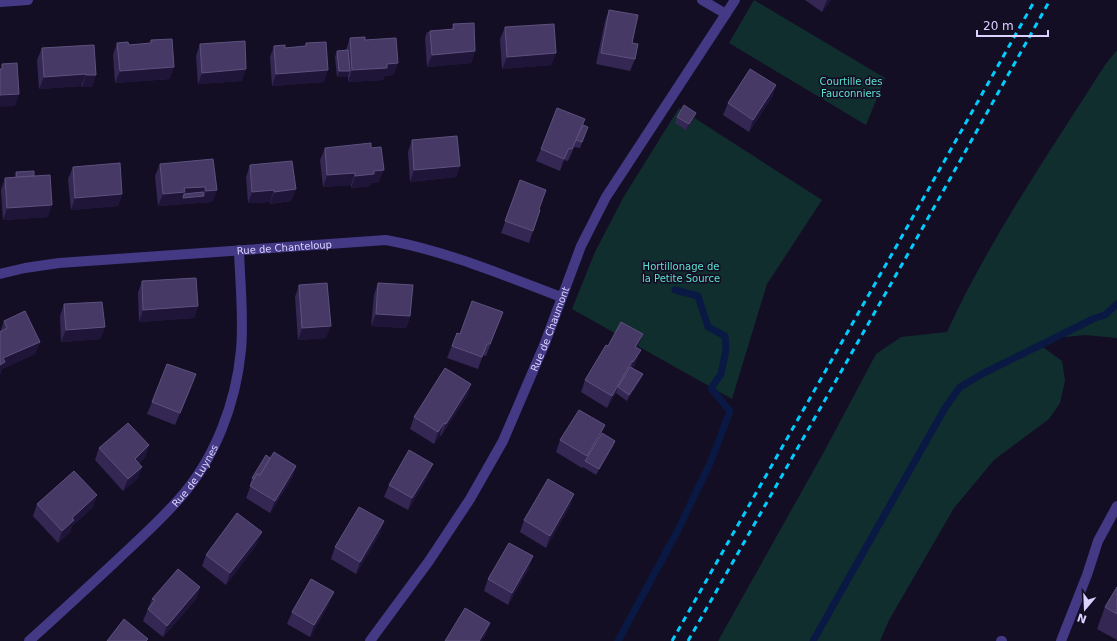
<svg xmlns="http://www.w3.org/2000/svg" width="1117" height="641" font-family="'DejaVu Sans',sans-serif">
  <rect width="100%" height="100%" fill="#140e25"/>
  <!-- green -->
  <g fill="#112e2f">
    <path d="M754,0l131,78 -19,47 -137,-82z"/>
    <path d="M1117,50v288l-32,-3 -21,2 -21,10 19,14 3,20 -5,22 -11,16 -55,41 -40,48 -65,112 -9,21h-162l107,-191 51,-96 25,-17 46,-5c43,-94 103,-180 158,-267z"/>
    <path d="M679,108l143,92 -55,84 -35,115 -160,-90 23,-57 28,-54z"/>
  </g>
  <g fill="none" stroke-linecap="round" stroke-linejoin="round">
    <!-- stream -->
    <g stroke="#091943" stroke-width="7">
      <path d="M618,641l60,-111 33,-69 19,-50 -19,-23 10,-14 5,-24 -1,-14 -17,-9 -10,-31 -23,-6"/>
      <path d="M813,641l132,-233 15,-21 22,-13 113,-56 10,-3 12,-11"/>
    </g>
    <!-- minor -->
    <g stroke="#433985" stroke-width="10">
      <path d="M702,0l24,14"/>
      <path d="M0,2l28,-2"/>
      <path id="s1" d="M0,274l25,-6 34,-5 327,-23c60,11 117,35 175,57"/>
      <path id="s2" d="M29,641c29,-26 57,-52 85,-78 22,-21 45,-41 65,-64 36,-40 57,-96 62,-149 3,-33 -1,-66 -2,-100"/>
      <path id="s3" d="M370,641l59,-80 41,-62 33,-58 42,-98 36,-97 25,-49 129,-197"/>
      <path d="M1001,641h1"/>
      <path d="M1061,641l26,-66 11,-34 19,-35"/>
    </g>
    <!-- rail -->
    <g stroke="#00cdfd" stroke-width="3" stroke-dasharray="6 5" stroke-linecap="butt">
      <path d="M672,641l229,-403 134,-238"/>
      <path d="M688,641l225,-396 137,-245"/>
    </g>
  </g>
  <!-- wall -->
  <g fill="#342753">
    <path d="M805,0h26l-9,12z"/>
    <path d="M609,10l23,33 3,16 -5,12 -34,-7 9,-43z"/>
    <path d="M453,24l22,27 -4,12 -44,4 -2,-29 2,-6h2l1,-1 22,-2z"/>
    <path d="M505,27l51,26 -5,12 -49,4 -2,-30z"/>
    <path d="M350,38l15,2 33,23 -5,12 -8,1 -2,4 -35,2v-6l-11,1 -2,-20 2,-6 9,-1z"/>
    <path d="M151,40l19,39 -55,4 -2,-28 4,-12 12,2 21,-2z"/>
    <path d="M306,43l18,39 -52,4 -2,-29 4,-11 11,2 20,-2z"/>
    <path d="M200,44l42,37 -44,3 -2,-28z"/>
    <path d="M94,45l-2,42h-10l-1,-1 -42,3 -2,-29 5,-12z"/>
    <path d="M776,85l-4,12 -23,35 -26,-17 5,-12z"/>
    <path d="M677,117l17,2 -8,11 -11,-7z"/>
    <path d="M583,125l5,2 -8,21 -6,-1 2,-4 -8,18 -4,-1 -4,11 -24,-10 5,-12z"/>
    <path d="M412,140l48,26 -4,11 -46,5 -2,-30z"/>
    <path d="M325,148h46l8,34 -8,1 -1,3 -19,2v-3l-28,2 -3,-27z"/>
    <path d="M160,164l57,26 -5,12 -54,4 -3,-30z"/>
    <path d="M250,165l46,24 -5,12 -21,3v-2l-22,1 -2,-26z"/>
    <path d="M73,167l49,27 -4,12 -47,4 -3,-31z"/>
    <path d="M16,172l18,4 14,41 -45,3 -2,-30 4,-12 9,-1z"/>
    <path d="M520,180l19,30h1l-11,33 -28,-10z"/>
    <path d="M142,281l56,25 -4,12 -55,4 -1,-29z"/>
    <path d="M378,283l32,33 -4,12 -35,-2 3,-31z"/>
    <path d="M299,285l27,53 -28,2 -3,-43z"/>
    <path d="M64,304l41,23 -5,12 -39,3 -1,-26z"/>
    <path d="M503,312l-17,44 -3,-1 -5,14 -31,-11 10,-25 3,1z"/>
    <path d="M4,321l36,21 -5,12 -33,15 -2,6v-43z"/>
    <path d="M608,346h30l-1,2 -1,14 -3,6 10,6 -3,6 -13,21 -11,-8 -9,15 -26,-16 4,-12z"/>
    <path d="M471,384l-4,12 -26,40 -1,-1 -6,9 -24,-15 4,-12z"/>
    <path d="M192,386l-17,39 -28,-11 5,-12z"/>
    <path d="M602,433l13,8 -2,6 -17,28 -13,-8 -1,1 -26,-16 4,-12z"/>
    <path d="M149,445l-4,12 -6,6 -1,15 -15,13 -28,-31 4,-12z"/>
    <path d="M270,458l26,8 -4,12 -22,35 -24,-15 5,-13 -1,-1 2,-6z"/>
    <path d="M428,476l-20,34 -24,-13 5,-12z"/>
    <path d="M37,504l56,3 -21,19 -2,6 -12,11 -25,-27z"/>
    <path d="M570,506l-24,42 -26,-16 4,-12z"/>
    <path d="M380,533l-24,41 -25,-15 4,-12z"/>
    <path d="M257,544l-31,41 -24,-19 4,-11z"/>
    <path d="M529,568l-21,37 -24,-14 4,-12z"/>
    <path d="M200,587l-4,12 -33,38 -20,-16 9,-22z"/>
    <path d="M1117,587v53l-20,-11 8,-22z"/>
    <path d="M329,604l-19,33 -23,-13 5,-12z"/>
  </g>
  <!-- shaded-wall -->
  <g fill="#1f1539">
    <path d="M827,0h4l-9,12z"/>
    <path d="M475,51l-4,12 -44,4 5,-12z"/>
    <path d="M556,53l-5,12 -49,4 5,-12z"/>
    <path d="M398,63l-5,12 -8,1 -2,4 -35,2 4,-12 35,-6z"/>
    <path d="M174,67l-4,12 -55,4 5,-12z"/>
    <path d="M246,69l-4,12 -44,3 4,-11z"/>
    <path d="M328,70l-4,12 -52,4 4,-12z"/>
    <path d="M339,71h11l-3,6h-10z"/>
    <path d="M86,74l-5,12 -42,3 5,-12z"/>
    <path d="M86,75h10l-4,12h-10z"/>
    <path d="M776,85l-4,12 -23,35 4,-12z"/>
    <path d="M19,94l-4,12 -15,1v-12z"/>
    <path d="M696,113l-2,6 -8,11 3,-6z"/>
    <path d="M569,148l-5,12 -4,11 4,-12z"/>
    <path d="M460,166l-4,11 -46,5 4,-12z"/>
    <path d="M384,170l-5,12 -8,1 -1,3 -19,2 4,-12 19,-5z"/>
    <path d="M355,173l-4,12 -28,2 4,-12z"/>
    <path d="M205,187l-3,9h2l2,-5 11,-1 -5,12 -54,4 5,-12 21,-6z"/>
    <path d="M296,189l-5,12 -21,3 4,-12z"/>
    <path d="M274,190l-4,12 -22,1 4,-11z"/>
    <path d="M122,194l-4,12 -47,4 4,-12z"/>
    <path d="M52,205l-4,12 -45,3 4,-12z"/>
    <path d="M198,306l-4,12 -55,4 4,-12z"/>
    <path d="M376,314l34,2 -4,12 -35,-2z"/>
    <path d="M331,326l-5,12 -28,2 4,-12z"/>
    <path d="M105,327l-5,12 -39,3 5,-12z"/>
    <path d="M643,334l-5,12 -7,13 4,-12z"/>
    <path d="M40,342l-5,12 -33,15 -2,6v-10l3,-7z"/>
    <path d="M641,350l-5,12 -7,12 4,-12z"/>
    <path d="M632,361l-5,12 -9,14 -2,6 -9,15 5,-12z"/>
    <path d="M196,374l-4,12 -17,39 5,-12z"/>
    <path d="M643,374l-3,6 -13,21 2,-6z"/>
    <path d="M471,384l-4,12 -26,40 5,-12z"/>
    <path d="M444,423l-4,12 -6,9 4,-12z"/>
    <path d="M605,425l-5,12 -15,24 -3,7 5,-12z"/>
    <path d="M615,441l-2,6 -17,28 3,-6z"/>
    <path d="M149,445l-4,12 -15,14 5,-12z"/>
    <path d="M433,464l-5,12 -20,34 4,-12z"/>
    <path d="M296,466l-4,12 -22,35 5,-12z"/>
    <path d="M142,467l-4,11 -15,13 5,-12z"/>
    <path d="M574,494l-4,12 -24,42 4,-12z"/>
    <path d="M97,495l-4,12 -21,19 -2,6 -12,11 4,-12 10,-13z"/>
    <path d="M384,521l-4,12 -24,41 4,-12z"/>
    <path d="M262,532l-5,12 -31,41 4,-12z"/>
    <path d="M533,556l-4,12 -21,37 4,-12z"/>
    <path d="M200,587l-4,12 -33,38 4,-11z"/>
    <path d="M334,592l-5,12 -19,33 4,-12z"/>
    <path d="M490,623l-4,12 -4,6h-3z"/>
  </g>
  <!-- building -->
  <g fill="#463965" stroke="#5d517e">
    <path d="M609,10l29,5 -6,28 6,1 -3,15 -34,-6z"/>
    <path d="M474,23l1,28 -43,4 -2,-24 24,-2 -1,-5z"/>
    <path d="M554,24l2,29 -49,4 -2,-30z"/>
    <path d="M365,37v3l31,-2 2,25 -11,1v4l-35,2 -2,-32z"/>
    <path d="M172,39l2,28 -54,4 -3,-28 11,-1 1,3 22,-2v-3z"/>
    <path d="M245,41l1,28 -44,4 -2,-29z"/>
    <path d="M326,42l2,28 -52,4 -2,-28 11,-1v3l21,-2v-3z"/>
    <path d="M94,45l2,30h-10v-1l-42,3 -2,-29z"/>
    <path d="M348,50l2,21h-11l-2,-20z"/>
    <path d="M17,63l2,31 -19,1v-26h2v-5z"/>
    <path d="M750,69l26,16 -23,35 -25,-17z"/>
    <path d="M684,105l12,8 -7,11 -12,-7z"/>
    <path d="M557,108l28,11 -13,30 -3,-1 -5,11 -23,-10z"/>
    <path d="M583,125l5,2 -6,15 -6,-2z"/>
    <path d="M457,136l3,30 -46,4 -2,-30z"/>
    <path d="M371,143v5l10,-1 3,23 -10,1v3l-19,2v-3l-28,2 -2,-27z"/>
    <path d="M213,159l4,31 -11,1 -1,-4 -21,1 1,4 -22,2 -3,-30z"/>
    <path d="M292,161l4,28 -22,3v-2l-22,2 -2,-27z"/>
    <path d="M120,163l2,31 -47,4 -2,-31z"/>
    <path d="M34,171v5l-17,1 -1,-5z"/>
    <path d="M50,175l2,30 -45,3 -2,-30z"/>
    <path d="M520,180l26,10 -7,19 1,1 -7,21 -28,-10z"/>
    <path d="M203,192l1,4 -21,2 1,-4z"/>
    <path d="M196,278l2,28 -55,4 -1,-29z"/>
    <path d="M327,283l4,43 -29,2 -3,-43z"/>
    <path d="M378,283l35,2 -3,31 -34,-2z"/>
    <path d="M472,301l31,11 -13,32h-3l-5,13 -30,-11 5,-13 3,1z"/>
    <path d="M102,302l3,25 -39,3 -2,-26z"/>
    <path d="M25,311l15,31 -37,16 2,4 -5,3v-33l7,-4 -3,-7z"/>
    <path d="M621,322l22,12 -8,13 6,3 -8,12 -1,-1 -20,35 -27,-16 21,-35 2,1z"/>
    <path d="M167,364l29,10 -16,39 -28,-11z"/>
    <path d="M630,367l13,7 -14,21 -11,-8z"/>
    <path d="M445,368l26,16 -25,40 -2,-1 -6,9 -24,-15z"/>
    <path d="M579,410l26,15 -18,31 -27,-16z"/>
    <path d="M128,423l21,22 -14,14 7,8 -14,12 -29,-31z"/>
    <path d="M602,433l13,8 -16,28 -14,-8z"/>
    <path d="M409,450l24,14 -21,34 -23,-13z"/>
    <path d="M274,452l22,14 -21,35 -25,-15 7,-12 3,1z"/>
    <path d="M266,455l4,3 -10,17 -3,-1 -3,5 -2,-1z"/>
    <path d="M74,471l23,24 -25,23 2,2 -12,11 -25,-27z"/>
    <path d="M548,479l26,15 -24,42 -26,-16z"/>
    <path d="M359,507l25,14 -24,41 -25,-15z"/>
    <path d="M237,513l25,19 -32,41 -24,-18z"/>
    <path d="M509,543l24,13 -21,37 -24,-14z"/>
    <path d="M178,569l22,18 -33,39 -19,-17 7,-9 -3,-1z"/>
    <path d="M311,579l23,13 -20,33 -22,-13z"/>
    <path d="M1117,587v27l-12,-7z"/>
    <path d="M465,608l25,15 -11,18h-34z"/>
    <path d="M124,619l24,20 -2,2h-39z"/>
  </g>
  <g text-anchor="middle" stroke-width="3.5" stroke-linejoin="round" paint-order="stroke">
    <!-- park labels -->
    <g font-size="10" fill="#5ce1cc" stroke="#140e25">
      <text x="851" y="85">Courtille des<tspan x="851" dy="12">Fauconniers</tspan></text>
      <text x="681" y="270">Hortillonage de<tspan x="681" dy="12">la Petite Source</tspan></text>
    </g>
    <!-- street labels -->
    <g font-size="10" fill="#dcd2ff" stroke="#140e25">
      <text dy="4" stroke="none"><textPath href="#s1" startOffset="286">Rue de Chanteloup</textPath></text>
      <text dy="4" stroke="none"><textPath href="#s3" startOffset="362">Rue de Chaumont</textPath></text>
      <text dy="4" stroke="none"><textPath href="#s2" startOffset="235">Rue de Luynes</textPath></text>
    </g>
  </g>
  <!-- north arrow -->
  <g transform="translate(1085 609) rotate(199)" stroke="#140e25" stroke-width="3" paint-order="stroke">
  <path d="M0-3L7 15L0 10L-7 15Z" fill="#dcd2ff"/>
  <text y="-6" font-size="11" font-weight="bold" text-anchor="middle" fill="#dcd2ff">N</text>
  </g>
  <!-- scale -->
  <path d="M977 30v6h71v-6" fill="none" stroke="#dcd2ff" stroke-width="2"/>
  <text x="983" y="30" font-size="12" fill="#dcd2ff" stroke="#140e25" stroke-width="3" paint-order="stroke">20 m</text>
</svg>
